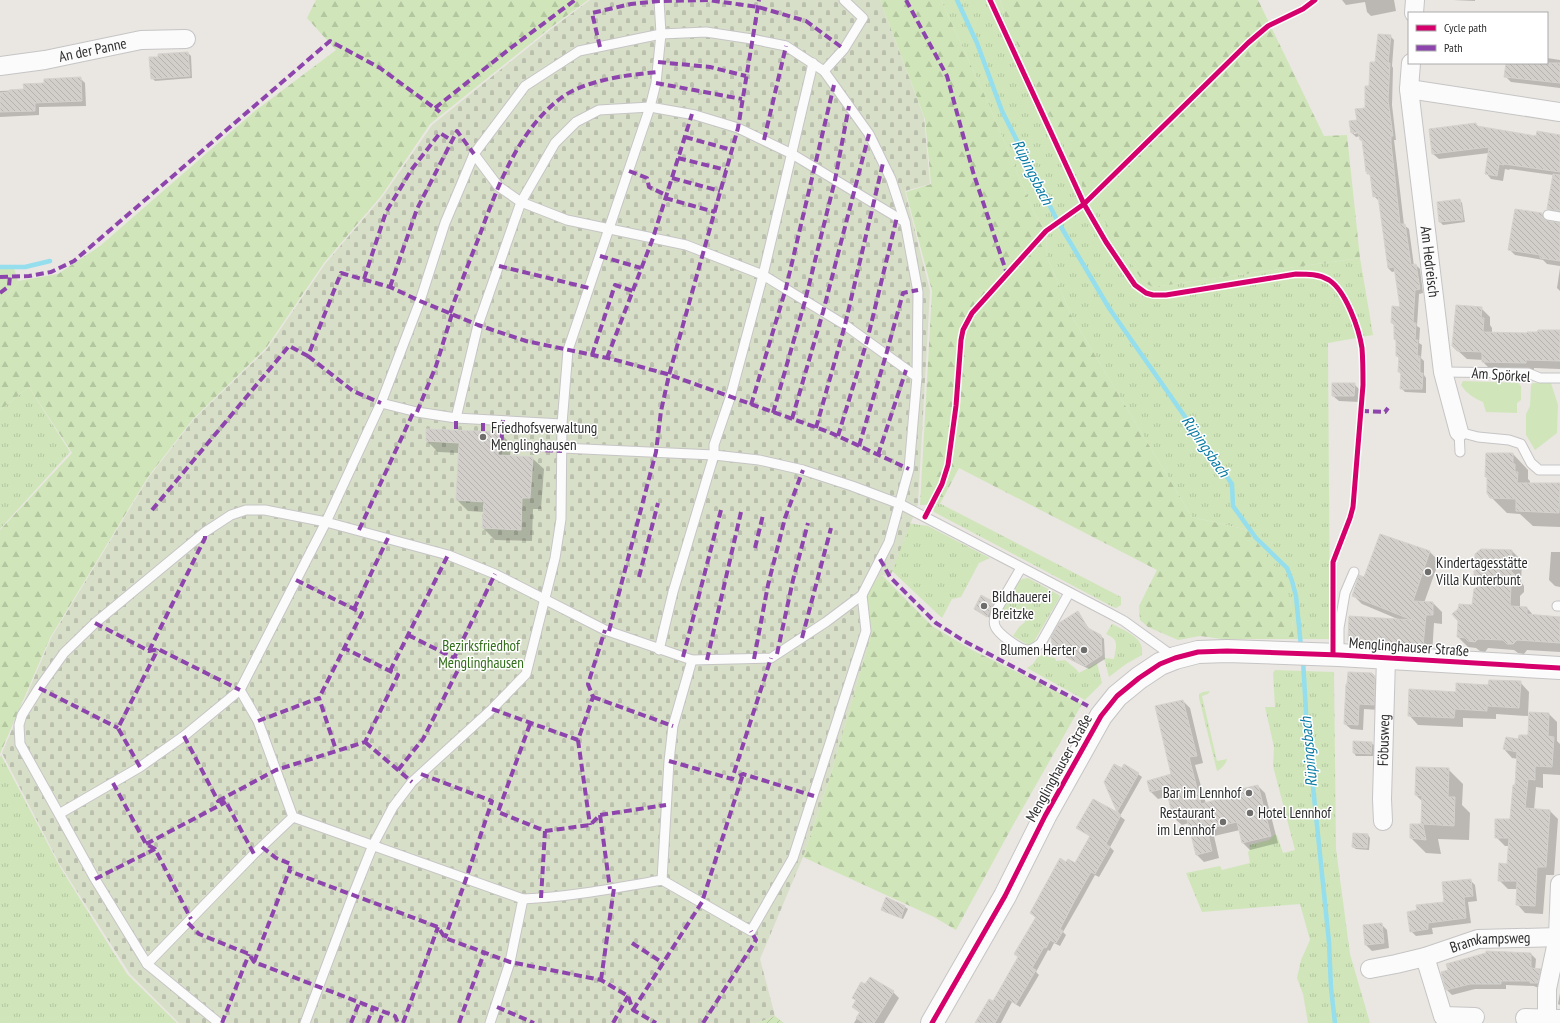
<svg xmlns="http://www.w3.org/2000/svg" width="1560" height="1023" font-family="'PT Sans Narrow',sans-serif">
  <defs>
    <pattern id="grass-tufts" width="24" height="20" patternUnits="userSpaceOnUse"><rect width="24" height="20" fill="#d0e6ba"/><path d="M3 7l-1-3M5 7V3M7 7l1-3M15 17l-1-3M17 17v-4M19 17l1-3" fill="none" stroke="#b3c6a0"/></pattern>
    <pattern id="forest-firs" width="22" height="20" patternUnits="userSpaceOnUse"><rect width="22" height="20" fill="#d0e6ba"/><path d="M5 1l3.5 6h-7zM16 11l3.5 6h-7z" fill="#b3c6a0"/></pattern>
    <pattern id="cemetery-stones" width="16" height="16" patternUnits="userSpaceOnUse"><rect width="16" height="16" fill="#d8dfc9"/><path d="M2 7V4a2 2 0 0 1 4 0v3zM10 15v-3a2 2 0 0 1 4 0v3z" fill="#bac0ad"/></pattern>
    <pattern id="garden-furrows" width="10" height="10" patternUnits="userSpaceOnUse"><rect width="10" height="10" fill="#d0e6ba"/><path d="M-1 1l2-2M0 10L10 0M9 11l2-2" fill="none" stroke="#b3c6a0"/></pattern>
    <pattern id="building-back-hatch" width="6" height="6" patternUnits="userSpaceOnUse"><rect width="6" height="6" fill="#d2cfcb"/><path d="M-1 5l2 2M0 0l6 6M5-1l2 2" fill="none" stroke="#b5b2af"/></pattern>
  </defs>
  <rect width="100%" height="100%" fill="#eae6e2"/>
  <!-- grass -->
  <g fill="url(#grass-tufts)">
    <path d="M941,0h59l6,20 147,267 207,-29 13,77 -45,8 2,296h-36l-4,-41 -42,-68 -56,-13 -121,-202 -24,-59 -1,-25 -11,-16 -50,-119z"/>
    <path d="M29,387l41,65 -70,77v-119z"/>
    <path d="M936,504h5l180,93v8l-5,3 -3,-1 -179,-95 -1,-4z"/>
    <path d="M908,523l20,3 62,32 -11,5 -18,34 -9,2 -10,19 -50,-47z"/>
    <path d="M1028,578l31,17 1,2 -25,43 -3,4 -4,1 -15,-9 6,-9 6,-5 -2,-7c-10,-4 -14,-2 -22,4l-2,-1v-6l19,-31 4,-2z"/>
    <path d="M1112,624c13,7 33,13 30,31l-16,9 -17,13 -5,-19 10,1c2,-13 6,-19 -8,-25z"/>
    <path d="M1039,655l16,3 1,3 9,-1 11,9 3,4 18,-10 5,20 -17,17 -58,-32 6,-4z"/>
    <path d="M1275,670l59,2 2,177 14,105 20,69h-62l-5,-29 -6,-16 4,-18 9,-20 -10,-36 -98,8 -16,-39 34,-7 2,4 28,-7 -2,-11 2,-2 -1,-5 20,-5 5,-5h3l6,18 12,-3 -22,-84 1,-19 -9,-40h10l-2,-34z"/>
    <path d="M1210,691l-2,3 -6,2 15,65 10,-2c0,3 -6,11 -10,12l-18,-73v-4l4,-2z"/>
    <path d="M1,755l59,112 67,107 50,49h-177v-266z"/>
  </g>
  <!-- forest -->
  <g fill="url(#forest-firs)">
    <path d="M316,0h272l-38,28 -120,96 -48,71 -58,68 -58,85 -73,71 -45,58 -98,161 -50,116v-224l72,-77 -43,-66 -29,23v-103l18,-26 40,-7 42,-28 155,-135 81,-61 -29,-32z"/>
    <path d="M880,0h61l44,96 50,119 11,16 1,25 24,59 121,202 56,13 31,42 11,26 4,41h-72l-22,-3 -22,4 -30,-13 -8,-7 -1,-14 18,-36 -198,-102 -19,36 -20,1 12,-214 -26,-99 25,-8 -6,-65z"/>
    <path d="M1000,0h258l66,136 23,-1 13,123 -207,29 -10,-5 -58,-92 -79,-170z"/>
    <path d="M882,575l50,51 40,24 110,54 -70,123 -56,103 -22,-13 -131,-60 27,-80 41,-142 -3,-25v-17l6,-11z"/>
  </g>
  <!-- cemetery -->
  <path fill="url(#cemetery-stones)" d="M590,0h290l44,117 6,67 -25,7 25,100 -12,213 -28,73 -8,-2 -8,7 -6,11v17l3,25 -41,142 -27,80 -43,102 15,57 -17,7h-579l-49,-49 -70,-109 -58,-112 49,-115 98,-161 45,-58 73,-70 58,-85 58,-68 49,-71 119,-96z"/>
  <!-- park -->
  <g fill="#d0e6ba">
    <path d="M14,268l4,13 -18,26v-38z"/>
    <path d="M1463,381l55,2 3,3v14l-4,3v10l-31,-1 -3,-10c-9,-4 -16,-8 -22,-17z"/>
    <path d="M1533,383h18l7,22 -1,28 -22,17 -9,-15v-21l4,-8 1,-21z"/>
  </g>
  <!-- garden -->
  <path fill="url(#garden-furrows)" d="M775,1016l9,7h-26z"/>
  <!-- shadow -->
  <g fill="#0003" fill-rule="evenodd">
    <path d="M1342,0h52l2,11 -25,5 -4,-4 -2,-10 -19,3z"/>
    <path d="M1453,0h22v1z"/>
    <path d="M1390,36l4,4 -2,26 1,2 -1,37 4,35h-2l1,8 9,77 5,4 5,37 2,-1 4,4 3,24 -4,1 -2,32 3,2 -1,15 3,2 -1,13 3,3v14l2,3v15l-21,-1 -4,-4 1,-13 -3,-3 1,-13 -3,-3v-14l-2,-3v-13l-3,-3 9,-15 -5,-37 -4,1 -4,-4 -8,-68h-2l-4,-4 -3,-19 -4,-6 -4,-29 -2,-2 -1,-4 -4,1 -4,-4 6,-12 8,-12 10,-46zM1354,132h9l-9,2z"/>
    <path d="M188,53l3,3 1,22 -37,3 -3,-3z"/>
    <path d="M1547,58l13,2v28l-49,-6 -6,-6 2,-13h40z"/>
    <path d="M80,78l5,5 1,23 -47,1v8l-39,2v-26l25,-1 20,-6z"/>
    <path d="M1476,124l3,3 81,18v71l-6,-1 -6,-6 5,-34 -43,-6 -1,1 -4,-1 -2,12 -12,-2 -5,-6 3,-20 -50,6 -6,-5z"/>
    <path d="M1460,200l2,3 3,19 -22,3 -3,-3 -2,-20z"/>
    <path d="M1542,214l6,6v2l12,2v42l-13,-2 -4,-4 -28,-5 -6,-6z"/>
    <path d="M1560,268v23l-3,-3z"/>
    <path d="M1481,308l9,9v8l2,3v6h36l32,-3v38l-26,-1v4l-42,-1 -9,-9v-2l-16,-1 -10,-9z"/>
    <path d="M1354,384l6,6v12l-21,-1 -6,-5z"/>
    <path d="M500,433l11,11 -1,13 22,1 12,11 -3,40h-8l-1,32 -37,-1 -12,-12 1,-16 -16,-1 -11,-11 2,-47 -21,-1 -11,-11z"/>
    <path d="M1513,454l15,16v9l2,2v3l30,-1v44l-27,-1 -13,-12 -13,-1 -16,-16 -3,-18 -2,-3z"/>
    <path d="M1381,535l49,17 9,9 -15,42h9l9,9v12l-8,-1 -2,32 -74,-6 -9,-9 51,-20 -38,-16 -9,-9 12,-17z"/>
    <path d="M1512,551l10,10 -1,21 3,4v6l-4,4v12h7l7,8 26,2v34l-33,-2 -3,4 -6,-1 -4,-3 -26,-2 -3,4 -5,-1 -4,-3 -8,-1 -10,-10 1,-17 14,-14 10,-22z"/>
    <path d="M1551,552h9v35l-5,-1 -6,-6z"/>
    <path d="M982,596l14,10 -6,12 -15,-9z"/>
    <path d="M1078,613l12,17 10,5 4,4 1,20 -16,10 -18,-9 -4,-4v-8h-11l-3,-4z"/>
    <path d="M1371,674l9,9 -1,27 -15,-1 -1,21 -12,-1 -6,-5z"/>
    <path d="M1520,682l9,10 -1,24 -32,-2v5l-33,-1v9l-45,-2 -9,-10 47,-22 33,-7z"/>
    <path d="M1183,701l7,7 13,55 -8,2 11,39 26,-7 26,-11 7,7 13,50 -28,7 -7,-7 -3,-13 -26,6 5,22 -15,4 -7,-7 -8,-32 -7,2 -8,-7 -5,-22 -11,3 -7,-7 -3,-11 24,-6z"/>
    <path d="M1549,714l8,8v19l3,3v31l-17,-1v14l-7,-1 -2,23h15l9,9 -4,56h-8l-3,39 -18,-1 -8,-9v-15h-9l-9,-9 9,-15 1,-19h-4l-9,-9 15,-17 5,-33 2,-28 -6,-1 -8,-9 25,-12z"/>
    <path d="M1371,743l3,2v11h-18l-2,-3z"/>
    <path d="M1448,769l15,15 -1,21 8,8 -1,27 -31,-1 3,15 -15,-1 -15,-15 11,-13 1,-23 -7,-7z"/>
    <path d="M1138,774l4,3 -22,39 5,4 -15,27 4,4 -15,26 -4,-2 -16,29 -16,28 3,3 -6,11 -6,-3 -4,8 -2,-1 -12,22 3,3 -19,32 -8,-5 -11,21h-25l17,-21 26,-44 17,-40 -5,-5 36,-49h8l16,-27 -13,-9 41,-14 -14,-32z"/>
    <path d="M1368,835l2,3 -1,12 -13,-1 -3,-2z"/>
    <path d="M1470,880l5,5 2,16 -9,1 3,21 -39,5 1,6 -17,2 -5,-5z"/>
    <path d="M887,899l18,8 3,2 -5,10 -18,-7 -3,-3z"/>
    <path d="M1381,924l6,6 2,18 -17,3 -6,-6z"/>
    <path d="M1531,954l5,5 -1,11h5l5,4 -3,14 -6,-1 -2,-1 -28,-1v4h-31l-23,6 -5,-5 -5,-17z"/>
    <path d="M871,978l22,14 6,6 -15,25h-30l6,-10 -7,-6 4,-6 -4,-4 12,-11z"/>
    <path d="M1560,993v12l-2,-1z"/>
  </g>
  <g fill="none" stroke-linecap="round" stroke-linejoin="round">
    <!-- stream -->
    <g stroke="#94deee" stroke-width="4.5">
      <path d="M957,0l20,43 25,68 55,109 52,88 123,176 1,22 23,32 31,30 5,13 4,15 5,51"/>
      <path d="M0,267h25l25,-6"/>
      <path d="M1303,660l3,52v20l2,6 21,204 2,46 4,35"/>
    </g>
  </g>
  <!-- building -->
  <g fill="url(#building-back-hatch)" stroke="#d5d2ce">
    <path d="M1378,34l13,1 -3,28h2l-2,37 5,36h-2v7l9,81h5l6,41 5,-1 4,25 -5,1 -2,33h3l-1,17h3l-1,16h3v17h3l-1,16h-22l1,-17h-3l1,-16h-3v-16l-2,-1v-16h-3l1,-17 8,1 -6,-40 -6,1 -10,-72 -5,1 -3,-23h-3v-3l-1,1 -4,-32h-2l-2,-8 -7,1 -2,-12 8,-1 -2,-11 10,-1v-22h4l1,-24h5z"/>
    <path d="M188,52l2,24 -39,3 -2,-22h9v-3z"/>
    <path d="M1506,63h54v20l-56,-6z"/>
    <path d="M81,77l1,24 -47,2v8l-35,1v-19l9,-1v-2l15,-1 -1,-5 21,-1v-4z"/>
    <path d="M1476,123l1,3 59,10 1,-5 23,4v37l-56,-8v1l-5,-1 -2,12 -12,-2 4,-27 -57,7 -3,-25z"/>
    <path d="M1553,174l7,1v36l-13,-2z"/>
    <path d="M1460,199l3,21 -24,2 -2,-20z"/>
    <path d="M1515,209l27,4v4l3,3 15,3v38l-20,-3v-3l-32,-5z"/>
    <path d="M1456,305l26,2 -1,11h3l-1,14 44,1v-1h10l1,-2h22v31l-34,-1v3l-44,-1v-10l-25,-1 -5,-5z"/>
    <path d="M1332,383h23l-1,13h-22z"/>
    <path d="M426,429l74,3 -2,23 35,2 -3,41h-8l-1,32 -39,-2 2,-26 -28,-2 3,-57 -33,-2z"/>
    <path d="M1486,453h27v11h2v8h3l-1,11h43l-1,30 -43,-2v-12l-26,-1 -3,-5v-16h-2z"/>
    <path d="M1380,534l50,17 -17,50 20,1v13h-7l-3,31 -75,-5 1,-25 63,4 -60,-24 7,-21 5,2z"/>
    <path d="M1481,549l31,1 -1,21 4,4 -1,6 -3,5 -1,20 17,1v7l33,3v26l-43,-3 -4,4h-6l-4,-4 -25,-1 -3,3 -7,-1 -3,-3 -8,-1 1,-16 -6,-7 6,-5 1,-5 13,1 2,-16 8,-5 -8,-7v-6l8,-5 -7,-6v-6z"/>
    <path d="M981,595l13,7 -7,15 -13,-8z"/>
    <path d="M1078,611l10,17 13,7 1,20 -17,11 -19,-9v-13l-14,1 -1,-8 8,-14z"/>
    <path d="M1348,672l24,1 3,3 -1,29 -15,-1 -1,21 -14,-1 2,-40h1z"/>
    <path d="M1489,680l32,1 -2,27 -32,-2v5l-32,-2 -1,9 -46,-2 1,-27 47,3v-9l32,2z"/>
    <path d="M1183,700l14,56 -8,1 12,47 29,-8 -1,-4 29,-7 13,51 -29,7 -5,-21 -30,7 5,22 -16,4 -10,-40 -13,3 -7,-30 -16,4 -3,-11 24,-7 -16,-68z"/>
    <path d="M1529,712l20,1 -1,23 6,1 -2,30 -17,-1v14l-7,-1 -3,29 25,2 -4,57h-9l-2,39 -19,-1 1,-24h-19l1,-18 8,1 2,-26h-14v-19h15l3,-34h2l2,-33 -14,-3 3,-12 12,2 1,-4h9z"/>
    <path d="M1353,741l19,1 -1,12 -18,-1z"/>
    <path d="M1114,764l8,4 2,-4 15,9 -22,39 4,3 -15,29 4,3 -15,27 -4,-2 -16,28 -15,29 3,2 -7,12 -6,-3 -4,8 -2,-1 -12,21 4,2 -20,34 -8,-5 -13,24h-20l14,-24 4,2 25,-44 -4,-3 22,-37 -6,-4 30,-55 6,4 2,-3 7,4 15,-27 -14,-8 17,-29 24,13 -13,-30z"/>
    <path d="M1416,767l33,1 -1,29h7l-1,29 -31,-2 3,16 -16,-2v-14h11l1,-28 -7,-1z"/>
    <path d="M1353,833l15,1 -1,14 -15,-1z"/>
    <path d="M1471,879l2,17 -9,1 2,21 -38,5v6l-18,3 -3,-20 10,-2 -1,-5 28,-3 -2,-20z"/>
    <path d="M886,897l19,9 -4,12 -20,-8z"/>
    <path d="M1382,923l2,20 -19,2 -2,-20z"/>
    <path d="M1486,951l45,2v15l10,1 -3,14h-8v-2h-29v3h-31l-24,6 -5,-18 7,-2 -2,-6 40,-11z"/>
    <path d="M870,977l24,14 -20,32h-10l-8,-5 4,-6 -8,-5 4,-7 -4,-2 9,-16 4,2z"/>
  </g>
  <g fill="none" stroke-linecap="round" stroke-linejoin="round">
    <!-- lane casing -->
    <g stroke="#c6c5c5" stroke-width="11">
      <g id="lane">
        <path d="M824,71l20,-22 19,-31 -19,-18"/>
        <path d="M474,154l24,32 23,16 46,18 119,25 77,30 82,50 72,52"/>
        <path d="M1548,215l12,2"/>
        <path d="M1443,372l85,1 12,5h20"/>
        <path d="M381,403l36,9 39,6 106,6"/>
        <path d="M456,418l22,-93 43,-123 34,-59 21,-21 23,-12 51,-3 45,8 43,13 54,26 113,68"/>
        <path d="M562,448l152,7 45,5 44,10 49,16 48,18 211,110 13,7 50,36"/>
        <path d="M1460,452l-1,-20 19,5 31,3 12,4 10,19 8,7h21"/>
        <path d="M1021,568l-25,43c-1,5 -3,10 -1,15 3,8 24,23 32,24 6,0 9,-3 14,-7l28,-50"/>
        <path d="M1557,606h3"/>
        <path d="M659,650l14,-58 41,-137v-10l16,-47 33,-123 50,-212"/>
        <path d="M1339,655v-27l6,-35 9,-21"/>
        <path d="M240,690l18,31 35,96 230,82c46,-2 93,-11 139,-19l89,51 42,-73 73,-227 -4,-36"/>
        <path d="M59,814l81,-47 44,-31 56,-46 86,-168 55,-119 39,-102 25,-78 29,-69 51,-68 54,-35 82,-17 45,-2 46,7 34,7 38,25 45,63 22,45 14,43 13,70 -1,85 -8,92 -20,73 -27,53 -36,27 -55,36 -79,2 -87,-30 -110,-56 -47,-19 -122,-33 -61,-12h-19l-15,5 -26,17 -110,91 -31,30 -25,35 -17,27 -3,10 1,19 39,70 36,65 52,85 72,59"/>
        <path d="M662,880l7,-119 4,-35 19,-66"/>
        <path d="M147,964l107,-110 39,-37"/>
        <path d="M305,1023l48,-128 20,-50 20,-38 19,-25 80,-73 34,-35 29,-116 6,-39 1,-95 6,-74 82,-243 6,-24 5,-49 -2,-34"/>
        <path d="M490,1023l20,-61 13,-63"/>
      </g>
    </g>
    <!-- street casing -->
    <g stroke="#c6c5c5" stroke-width="20">
      <g id="street">
        <path d="M1414,13l1,-13"/>
        <path id="s1" d="M1411,63l-2,26 34,283 16,60"/>
        <path id="s2" d="M0,66l45,-6 96,-20 45,-1"/>
        <path d="M1409,89l151,23"/>
        <path id="s3" d="M1383,821l-1,-22 4,-141"/>
        <path d="M1425,957l18,59 32,1"/>
        <path id="s4" d="M1370,969l26,-5 29,-7 53,-18 82,-2"/>
        <path d="M1525,1018l35,1"/>
        <path d="M1547,1018v-29l11,-52 2,-53"/>
      </g>
    </g>
    <!-- secondary casing -->
    <g stroke="#c6c5c5" stroke-width="24">
      <path id="secondary" d="M932,1023l73,-127 40,-80 56,-100 16,-20 22,-18 21,-14 15,-6 23,-6 29,-1 112,4 221,13"/>
    </g>
    <!-- lane -->
    <use href="#lane" stroke="#fcfbfb" stroke-width="9"/>
    <!-- street -->
    <use href="#street" stroke="#fcfbfb" stroke-width="18"/>
    <!-- secondary -->
    <use href="#secondary" stroke="#fcfbfb" stroke-width="22"/>
    <!-- quiet -->
    <g stroke="#8e44ad" stroke-width="4" stroke-dasharray="8 4" stroke-linecap="butt">
      <path d="M906,0l41,76 26,96 34,102"/>
      <path d="M600,47l-8,-34 39,-9 28,-3 49,-1 50,7 48,14 38,28"/>
      <path d="M658,62l52,5 36,9"/>
      <path d="M656,83l86,16"/>
      <path d="M435,108l77,-61 63,-47"/>
      <path d="M685,137l47,13"/>
      <path d="M764,140l22,-94"/>
      <path d="M678,158l48,12"/>
      <path d="M629,171l18,7 2,9 17,8"/>
      <path d="M672,178l48,13"/>
      <path d="M665,198l50,14"/>
      <path d="M600,256l41,12"/>
      <path d="M499,266l90,22"/>
      <path d="M0,277l29,-1 22,-4 23,-11 256,-220 50,27 60,44"/>
      <path d="M364,279l22,-67 26,-43 28,-36 11,7"/>
      <path d="M390,287l27,-78 40,-78 17,23"/>
      <path d="M0,293l9,-7 1,-10"/>
      <path d="M450,313c9,-25 19,-51 29,-76 18,-49 39,-107 82,-139 24,-18 66,-23 96,-26"/>
      <path d="M592,355l23,-70 18,6"/>
      <path d="M308,356l45,35 28,12"/>
      <path d="M607,358l46,-120 39,-124"/>
      <path d="M751,405l35,-117 48,-203"/>
      <path d="M1361,411l24,1 3,-4"/>
      <path d="M417,412l19,-46 16,-52"/>
      <path d="M773,413l32,-112 30,-121 14,-74"/>
      <path d="M792,419l31,-107 46,-178"/>
      <path d="M503,420l-2,28 61,3"/>
      <path d="M816,428l29,-103 38,-162"/>
      <path d="M456,429v-11"/>
      <path d="M483,431v-12"/>
      <path d="M838,436l29,-95 30,-124"/>
      <path d="M859,446l27,-91 17,-62 15,-3"/>
      <path d="M878,455l28,-85"/>
      <path d="M152,510l137,-164 19,10 33,-83 49,14 30,14 58,24 48,16 86,18 55,15 162,58 80,37"/>
      <path d="M359,530l55,-119"/>
      <path d="M755,548l8,-33"/>
      <path d="M880,559l10,18 46,46 28,18 124,65"/>
      <path d="M639,577l19,-74"/>
      <path d="M296,580l66,33 -43,85"/>
      <path d="M354,609l34,-71"/>
      <path d="M95,623l54,28 9,-2 82,41"/>
      <path d="M609,631l47,-179 5,-41 8,-36 69,-247 21,-128"/>
      <path d="M408,635l46,23"/>
      <path d="M802,638l29,-110"/>
      <path d="M149,651l56,-113v-6"/>
      <path d="M777,654l16,-74 15,-57"/>
      <path d="M683,657l38,-147"/>
      <path d="M754,659l14,-74 17,-67 18,-48"/>
      <path d="M707,660l34,-148"/>
      <path d="M390,671l58,-116"/>
      <path d="M39,688l79,40"/>
      <path d="M593,697l80,29"/>
      <path d="M492,709l86,31 15,-43 -5,-13 17,-54"/>
      <path d="M258,721l61,-23 17,52"/>
      <path d="M530,724l-32,88 47,19 45,-6 10,-10 66,-10"/>
      <path d="M184,736l34,65 8,1 28,52"/>
      <path d="M578,740l12,85"/>
      <path d="M365,742l47,40"/>
      <path d="M669,761l63,18 39,-121"/>
      <path d="M140,767l-22,-39 40,-79"/>
      <path d="M398,770l25,-31 39,-77 -8,-4 41,-84"/>
      <path d="M421,774l71,27 -26,78 -21,59"/>
      <path d="M739,776l4,-2 71,22"/>
      <path d="M113,783l33,61 9,5 36,70"/>
      <path d="M218,801l58,-31 89,-28 33,-67 -54,-27"/>
      <path d="M600,815l10,74"/>
      <path d="M146,844l80,-42"/>
      <path d="M262,847l14,11 15,6 -2,7 149,56 7,11 65,24 91,18 27,16 5,14 23,13"/>
      <path d="M95,879l60,-30"/>
      <path d="M541,898l4,-67"/>
      <path d="M188,923l11,11 50,20 5,8 141,54 3,7"/>
      <path d="M632,943l31,20"/>
      <path d="M254,962l35,-91"/>
      <path d="M601,980l13,-92"/>
      <path d="M497,1007l37,16"/>
      <path d="M633,1010l69,-108 41,-128"/>
      <path d="M222,1023l27,-69"/>
      <path d="M351,1023l8,-20"/>
      <path d="M367,1023l6,-15"/>
      <path d="M379,1023l4,-11"/>
      <path d="M403,1023l35,-96"/>
      <path d="M459,1023l25,-70"/>
      <path d="M613,1023l15,-27"/>
      <path d="M703,1023l53,-83 -5,-9"/>
    </g>
    <!-- cycleway casing -->
    <g stroke="#fff" stroke-width="8">
      <g id="cycleway">
        <path d="M990,0l94,204 22,38 29,43 11,8 7,2h13l130,-21c12,0 23,0 33,6 17,11 30,49 33,68 1,13 1,25 1,37l-10,122 -3,11 -17,44v92"/>
        <path d="M925,517l17,-33 6,-19 8,-59 5,-66 2,-10 9,-17 74,-82 38,-27 164,-161 20,-17 35,-17 12,-9"/>
        <path d="M932,1023l73,-127 40,-80 56,-100 16,-20 22,-18 21,-14 15,-6 23,-6 29,-1 112,4 221,13"/>
      </g>
    </g>
    <!-- cycleway -->
    <use href="#cycleway" stroke="#d6006c" stroke-width="5"/>
  </g>
  <!-- markers -->
  <g fill="#6f6e6c" stroke="#fff" stroke-width="1.5">
    <circle cx="483" cy="437" r="4"/>
    <circle cx="1428" cy="572" r="4"/>
    <circle cx="984" cy="606" r="4"/>
    <circle cx="1084" cy="650" r="4"/>
    <circle cx="1249" cy="793" r="4"/>
    <circle cx="1250" cy="813" r="4"/>
    <circle cx="1223" cy="822" r="4"/>
  </g>
  <g text-anchor="middle" stroke-width="3" stroke-linejoin="round" paint-order="stroke">
    <!-- street labels -->
    <g font-size="15" fill="#2d2d2d" stroke="#fff">
      <text dy="5" stroke="none"><textPath href="#s2" startOffset="94">An der Panne</textPath></text>
      <text dy="5" stroke="none"><textPath href="#s1" startOffset="200">Am Hedreisch</textPath></text>
      <text transform="translate(1501 375) rotate(4)" y="5">Am Spörkel</text>
      <text transform="translate(1409 647) rotate(4)" y="5">Menglinghauser Straße</text>
      <text dy="5" stroke="none"><textPath href="#s3" startOffset="81">Föbusweg</textPath></text>
      <text transform="translate(1059 768) rotate(-61)" y="5">Menglinghauser Straße</text>
      <text dy="5" stroke="none"><textPath href="#s4" startOffset="124">Bramkampsweg</textPath></text>
    </g>
    <!-- poi labels -->
    <g font-size="15" fill="#2d2d2d" stroke="#fff" text-anchor="start">
      <text x="491" y="433">Friedhofsverwaltung<tspan x="491" dy="17">Menglinghausen</tspan></text>
      <text x="1436" y="568">Kindertagesstätte<tspan x="1436" dy="17">Villa Kunterbunt</tspan></text>
      <text x="992" y="602">Bildhauerei<tspan x="992" dy="17">Breitzke</tspan></text>
      <text x="1076" y="655" text-anchor="end">Blumen Herter</text>
      <text x="1241" y="798" text-anchor="end">Bar im Lennhof</text>
      <text x="1215" y="818" text-anchor="end">Restaurant<tspan x="1215" dy="17">im Lennhof</tspan></text>
      <text x="1258" y="818">Hotel Lennhof</text>
    </g>
    <!-- park labels -->
    <g font-size="15" fill="#316e19" stroke="#fff">
      <text x="481" y="651">Bezirksfriedhof<tspan x="481" dy="17">Menglinghausen</tspan></text>
    </g>
    <!-- water labels -->
    <g font-size="16" font-style="italic" fill="#097ba4" stroke="#fff">
      <text transform="translate(1033 172) rotate(63)" y="6">Rüpingsbach</text>
      <text transform="translate(1206 446) rotate(55)" y="6">Rüpingsbach</text>
      <text transform="translate(1308 752) rotate(-95)" y="6">Rüpingsbach</text>
    </g>
  </g>
  <!-- legend -->
  <rect x="1408" y="12" width="140" height="52" fill="#ffffff" stroke="#ababab"/>
  <rect x="1416" y="25" width="20" height="6" fill="#d6006c" stroke="#ababab"/>
  <text x="1444" y="32" font-size="12" fill="#2d2d2d">Cycle path</text>
  <rect x="1416" y="45" width="20" height="6" fill="#8e44ad" stroke="#ababab"/>
  <text x="1444" y="52" font-size="12" fill="#2d2d2d">Path</text>
</svg>
